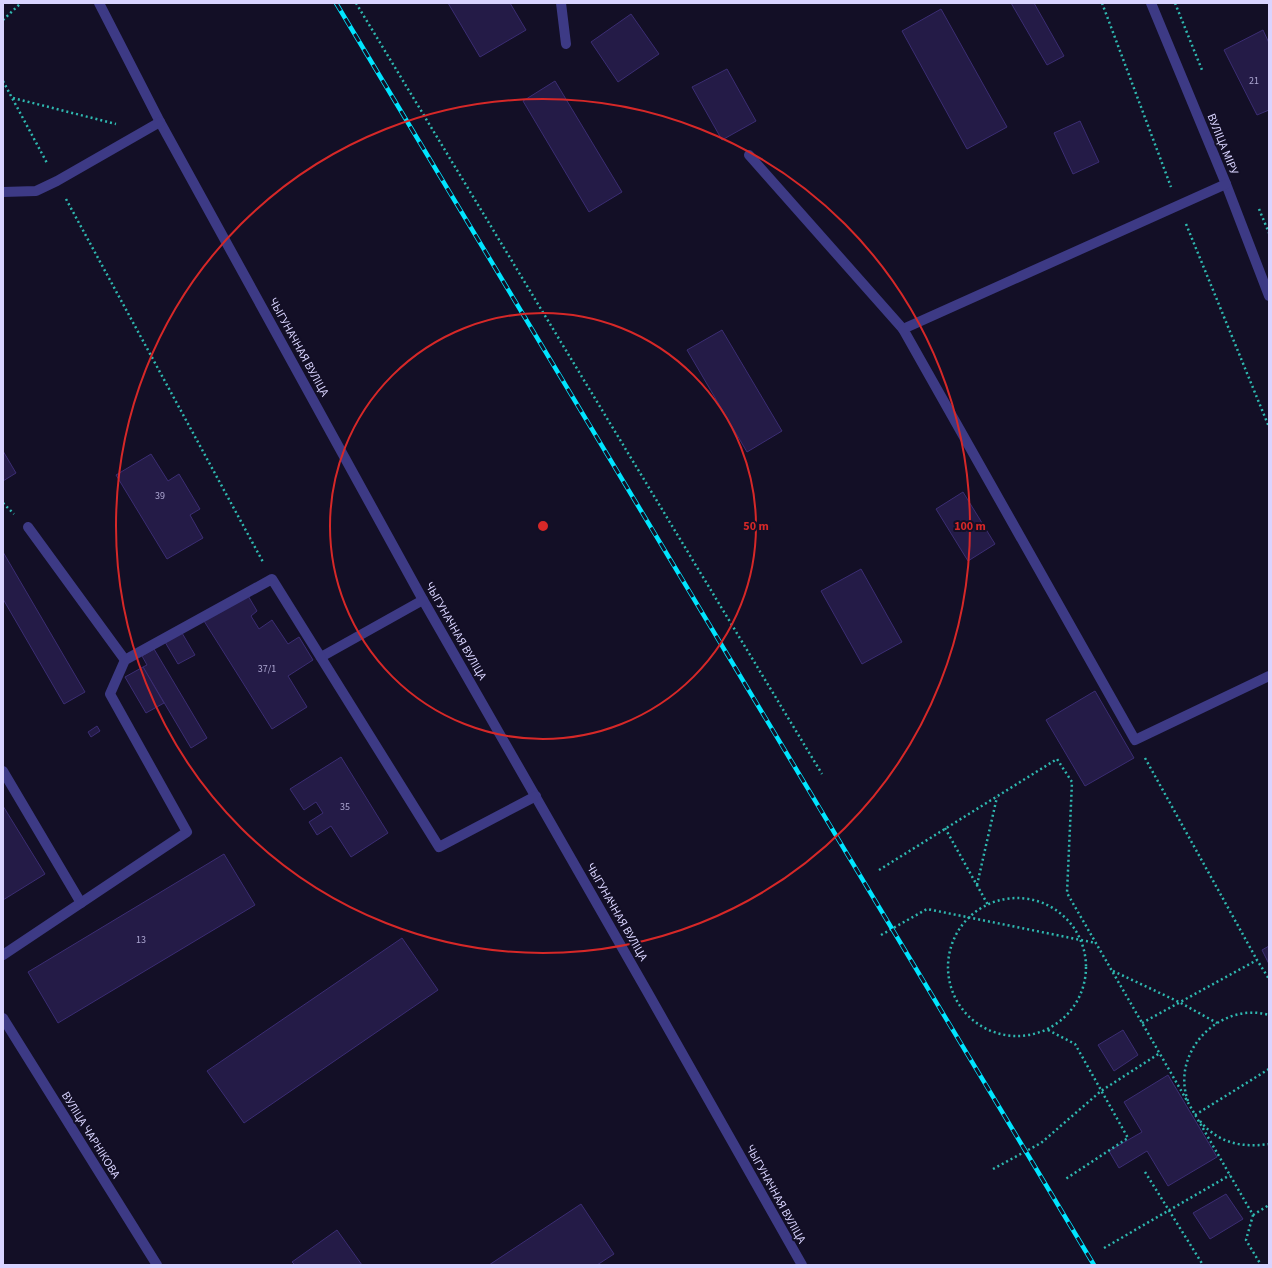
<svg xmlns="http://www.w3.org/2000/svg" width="1272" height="1268" font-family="'Source Sans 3',sans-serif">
  <rect width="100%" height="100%" fill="#130f26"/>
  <!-- building -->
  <g fill="#241b47" stroke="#3b2d73">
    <path d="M448,3h62l16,27 -46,27z"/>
    <path d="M1011,3h23l30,53 -17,9z"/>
    <path d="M941,9l66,118 -40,22 -65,-118z"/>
    <path d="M631,14l28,40 -41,28 -27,-40z"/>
    <path d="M1263,30l6,13v67l-12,5 -33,-65z"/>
    <path d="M727,69l29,52 -34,19 -30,-53z"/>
    <path d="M555,81l67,111 -33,20 -66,-111z"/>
    <path d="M1080,121l19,41 -26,12 -19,-41z"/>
    <path d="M722,330l60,101 -35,21 -60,-102z"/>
    <path d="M3,451l13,22 -13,8z"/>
    <path d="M151,454l17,27 11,-7 21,35 -10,6 13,23 -36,21 -51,-84z"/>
    <path d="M963,492l32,52 -27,17 -32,-52z"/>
    <path d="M3,552l82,140 -21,12 -61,-105z"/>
    <path d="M861,569l41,73 -40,22 -41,-73z"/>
    <path d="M247,594l10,17 -6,5 8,13 13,-9 16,24 11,-7 14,23 -25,16 19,31 -35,22 -68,-108z"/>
    <path d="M182,633l13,22 -17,9 -13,-22z"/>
    <path d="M154,649l53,89 -16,10 -48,-81 4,-2 -5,-9z"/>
    <path d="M143,667l21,36 -18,10 -21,-36z"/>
    <path d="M1095,691l39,67 -49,28 -39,-66z"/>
    <path d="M97,726l3,5 -9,6 -3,-5z"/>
    <path d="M341,757l47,76 -37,24 -20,-31 -14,9 -8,-13 14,-9 -7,-11 -12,8 -14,-21z"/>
    <path d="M3,806l42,68 -42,26z"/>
    <path d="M224,854l31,51 -197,118 -30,-51z"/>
    <path d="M402,938l36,52 -194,133 -37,-52z"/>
    <path d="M1269,946v18l-7,-14z"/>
    <path d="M1123,1030l15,25 -24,16 -16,-26z"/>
    <path d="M1168,1075l49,82 -49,29 -21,-35 -28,17 -10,-17 33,-19 -18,-30z"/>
    <path d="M1226,1194l17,25 -33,20 -17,-26z"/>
    <path d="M581,1204l33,50 -17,11h-108z"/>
    <path d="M337,1230l25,35h-67l-3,-3z"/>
  </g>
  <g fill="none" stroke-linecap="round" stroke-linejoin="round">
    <!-- path -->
    <g stroke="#2fb8b0" stroke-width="2.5" stroke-dasharray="2 3" stroke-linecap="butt">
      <path d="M356,3l466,771"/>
      <path d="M1102,3l69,184"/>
      <path d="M1175,3l27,67"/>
      <path d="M3,20l18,-17"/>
      <path d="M3,81l44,82"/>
      <path d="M13,98l103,26"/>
      <path d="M66,199l197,363"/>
      <path d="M1259,209l10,24"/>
      <path d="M1186,224l83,203"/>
      <path d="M3,503l11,11"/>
      <path d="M1145,758l112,202"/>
      <path d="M945,828l43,77"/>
      <path d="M879,870l178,-111 15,23 -5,111 186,322 -7,25 15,25"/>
      <path d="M977,885l20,-88"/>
      <circle cx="1017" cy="967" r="69"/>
      <path d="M881,935l46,-26 169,34"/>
      <path d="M1113,971l66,31 38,21"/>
      <path d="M1142,1023l115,-63 12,19"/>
      <path d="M1048,1030l27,14 53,94 -64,42"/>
      <path d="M1188,1101c-18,-49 32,-100 81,-86"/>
      <path d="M1195,1115l74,-46"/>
      <path d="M1200,1121c18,22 42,27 69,23"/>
      <path d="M993,1169l48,-26 60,-52 59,-38"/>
      <path d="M1145,1172l58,93"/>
      <path d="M1253,1215l16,-10"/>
      <path d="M1104,1248l126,-73"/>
    </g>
    <!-- minor -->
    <g stroke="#3d3a85" stroke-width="10">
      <path d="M99,3l61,119 263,478 225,393 154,272"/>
      <path d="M561,3l5,41"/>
      <path d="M1151,3l75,181 43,112"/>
      <path d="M749,155l154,174"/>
      <path d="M1226,184l-323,145 232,411 134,-64"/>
      <path d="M3,192l33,-1 21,-10 103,-59"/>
      <path d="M28,527l97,133"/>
      <path d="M321,657l102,-57"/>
      <path d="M3,771l78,132"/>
      <path d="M3,955l184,-123 -77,-138 15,-34 147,-81 167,268 97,-51"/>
      <path d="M3,1018l154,247"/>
    </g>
    <!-- rail casing -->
    <g stroke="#00e5ff" stroke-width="4.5">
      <path id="rail" d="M336,3l758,1262"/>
    </g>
    <!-- rail -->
    <use href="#rail" stroke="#130f26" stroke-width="3" stroke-dasharray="9" stroke-linecap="butt"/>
  </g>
  <!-- distance rings -->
  <g fill="none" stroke="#d62828" stroke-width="2">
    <circle cx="543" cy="526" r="213"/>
    <circle cx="543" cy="526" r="427"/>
  </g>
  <g text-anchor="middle" stroke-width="4" stroke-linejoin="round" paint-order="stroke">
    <!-- number labels -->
    <g font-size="10" fill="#aca6d1">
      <text x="1254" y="84">21</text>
      <text x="160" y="499">39</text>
      <text x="267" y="672">37/1</text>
      <text x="345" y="810">35</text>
      <text x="141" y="943">13</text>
    </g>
    <!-- street labels -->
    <g font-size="12" fill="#d9d4ff" stroke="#130f26">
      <text transform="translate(1223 144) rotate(68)" y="4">ВУЛІЦА МІРУ</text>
      <text transform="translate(299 347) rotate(61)" y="4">ЧЫГУНАЧНАЯ ВУЛІЦА</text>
      <text transform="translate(456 631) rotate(60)" y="4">ЧЫГУНАЧНАЯ ВУЛІЦА</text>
      <text transform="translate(617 912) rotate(60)" y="4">ЧЫГУНАЧНАЯ ВУЛІЦА</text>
      <text transform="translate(91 1135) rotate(58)" y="4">ВУЛІЦА ЧАРНІКОВА</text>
      <text transform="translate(776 1194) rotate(61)" y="4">ЧЫГУНАЧНАЯ ВУЛІЦА</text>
    </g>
  </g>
  <circle cx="543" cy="526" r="6" fill="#d62828" stroke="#130f26" stroke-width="2"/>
  <g font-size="12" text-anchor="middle" font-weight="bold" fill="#d62828" stroke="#130f26" stroke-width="4" stroke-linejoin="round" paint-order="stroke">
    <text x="756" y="530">50 m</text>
    <text x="970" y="530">100 m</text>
  </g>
  <!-- border -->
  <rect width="1272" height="1268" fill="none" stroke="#d9d4ff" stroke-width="8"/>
</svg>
